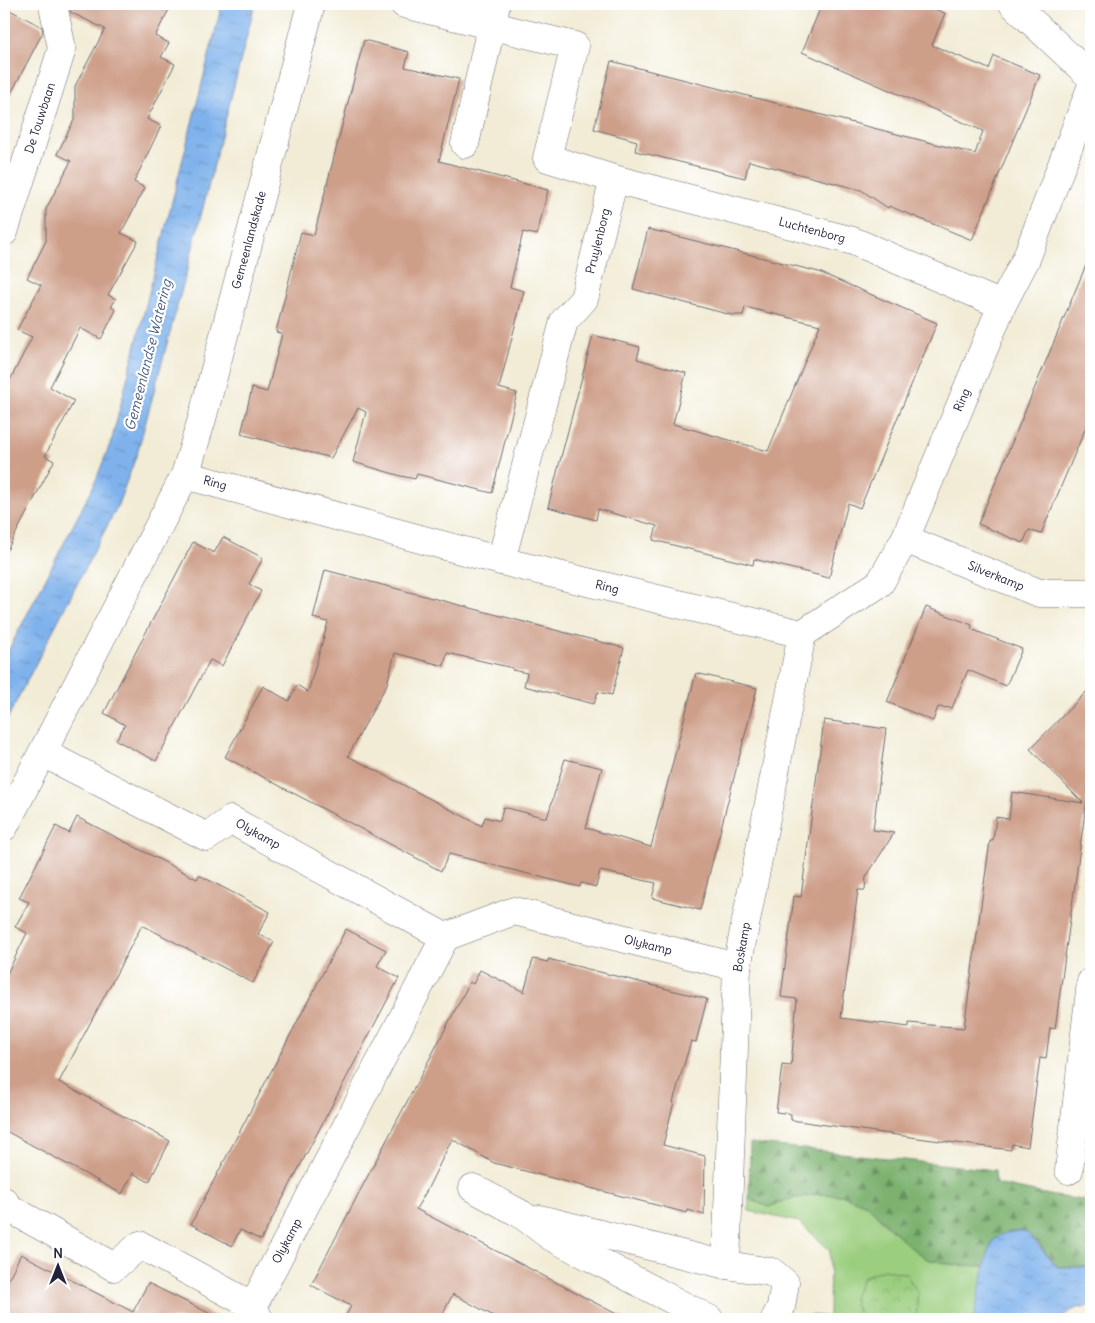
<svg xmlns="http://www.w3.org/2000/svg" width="1095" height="1323" font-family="Delius,sans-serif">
  <defs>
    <pattern id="forest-firs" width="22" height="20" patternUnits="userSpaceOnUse" patternTransform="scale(1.25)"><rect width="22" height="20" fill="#7cb16e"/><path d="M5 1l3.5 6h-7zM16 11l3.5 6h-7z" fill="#65905c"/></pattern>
    <pattern id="park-crowns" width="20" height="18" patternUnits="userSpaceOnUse" patternTransform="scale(1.25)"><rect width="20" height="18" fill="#9bce7f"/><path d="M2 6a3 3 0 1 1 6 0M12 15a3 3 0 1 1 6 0" fill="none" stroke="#85b16f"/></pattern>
    <pattern id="water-ripples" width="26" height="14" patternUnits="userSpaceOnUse" patternTransform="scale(1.25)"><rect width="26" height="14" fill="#7fb2ec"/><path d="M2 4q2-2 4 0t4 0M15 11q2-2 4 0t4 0" fill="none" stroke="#6890c0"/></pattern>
  </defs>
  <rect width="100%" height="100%" fill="#fff"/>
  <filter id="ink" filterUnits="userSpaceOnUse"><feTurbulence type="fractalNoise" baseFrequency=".02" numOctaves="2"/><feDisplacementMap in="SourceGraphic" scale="10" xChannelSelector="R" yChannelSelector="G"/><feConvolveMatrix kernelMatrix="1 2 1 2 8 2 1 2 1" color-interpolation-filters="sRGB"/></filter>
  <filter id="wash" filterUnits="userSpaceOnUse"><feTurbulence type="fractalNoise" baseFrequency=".0096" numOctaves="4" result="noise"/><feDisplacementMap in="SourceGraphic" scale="20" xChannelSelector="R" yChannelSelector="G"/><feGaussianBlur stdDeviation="1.12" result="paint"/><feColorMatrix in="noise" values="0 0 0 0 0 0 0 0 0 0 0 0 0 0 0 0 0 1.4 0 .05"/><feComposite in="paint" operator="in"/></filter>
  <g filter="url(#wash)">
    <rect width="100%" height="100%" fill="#f2ecd6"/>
    <!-- grass -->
    <path fill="#9bce7f" stroke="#5e785d" d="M818,1194l23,1 26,10 20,21 40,33 28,6 31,1 -12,53h-62l4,-3 -62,-19 5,22h-52l3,-4 19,2 1,-67 -31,-28 -50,-11v-12l20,8 17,-7z"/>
    <!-- forest -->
    <path fill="url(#forest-firs)" stroke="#4f6a54" d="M750,1143l245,27 1,14 59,12 36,5v66h-34l-20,-26 -48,11 -3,14 -31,-1 -28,-6 -18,-13 -42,-41 -26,-10 -24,-1 -31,6 -17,7 -20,-8z"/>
    <!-- park -->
    <path fill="url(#park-crowns)" stroke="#5e785d" d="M884,1269l22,5 12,19 -2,23 -4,3h-53l-5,-22 9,-20z"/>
    <!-- water -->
    <g fill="url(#water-ripples)" stroke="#506a94">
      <path d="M222,4h33l-69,270 -49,180 -20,53 -113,218v-66l90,-174 18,-46z"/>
      <path d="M1021,1231l8,3 28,33h34v39c-12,1 -22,3 -30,13h-87c2,-14 13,-72 21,-80 8,-7 17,-7 26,-8z"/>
    </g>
    <g id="blocks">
      <!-- building -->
      <g fill="#cd9e88">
        <path d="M71,4h101l-17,32 14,7 -8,14 14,7 -28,55 14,7 -27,56 11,6 -24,45 17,8 -30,54 8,4 -5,8 5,3 -15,29 -21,-11 -30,59 24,14 -29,55 9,5 -50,95v-164l28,-55 -15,-7 24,-45 -14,-7 19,-37v-32l25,-48 -14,-7 18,-36v-32l30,-57 -35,-17z"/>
        <path d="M822,4h99l24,9 -13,32 57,24 5,-13 46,19 -68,165 -83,-34 -1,2 -27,-18 -112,-29 -4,17 -110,-27 2,-10 -43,-12 17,-68 364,93 8,-23 -181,-79z"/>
        <path d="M4,7l38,20 1,5 -39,75z"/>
        <path d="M364,40l45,12 -4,15 54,12 -20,82 109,29 -11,45 -14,-3 -13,55 14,4 -25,97 18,5 -25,100 -75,-19 -2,5 -14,-3 -48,-14 13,-50 -8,-4 -27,50 -90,-24 11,-46 15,4 15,-58 -6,-2 25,-100 13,3z"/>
        <path d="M648,229l171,43 118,51 -77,185 -12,-5 -19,75 -75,-19 -1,6 -100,-25 4,-14 -59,-17 -2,11 -48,-13 45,-172 47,12 -3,12 49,14 -13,51 95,27 52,-126 -75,-18 -2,8h-12l-98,-26z"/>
        <path d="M1091,253v162l-50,119 -12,-4 -6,13 -45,-19z"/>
        <path d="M223,537l40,21 -14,26 12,7 -39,75 -12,-6 -54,101 -40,-21 9,-15 -21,-12 89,-171 21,11z"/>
        <path d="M325,570l299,78 -12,47 -14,-3 -4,12 -70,-18 3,-13 -15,-3 1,-2 -66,-15 -3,13 -49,-13 -8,31 -39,72 134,70 3,-9 15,4 3,-14 44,11 18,-59 37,9 -16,60 65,19 45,-174 61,15 -57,222 -48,-12 4,-15 -56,-12 -4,16 -15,-4 -1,4 -131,-33 -8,17 -216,-114 38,-71 26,15 8,-16 11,7 20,-70 -15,-4z"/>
        <path d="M926,607l46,18 -1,4 51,20 -16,37 -38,-16 -16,38 -14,-1 -5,14 -46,-19z"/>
        <path d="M1091,687v81l-36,261 -5,-1 -4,31 -6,-1 -12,89 -16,-3 -1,6 -86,-11 -134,-19v-6l-15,-2 6,-47 9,1 6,-67 -16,-2 13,-101 7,1 23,-177 62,9 -13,101 21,3 -28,44 -1,13h-7l-17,128 68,9v-4l55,5 26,-187h3l3,-24 13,2 3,-27 71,11 -53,-54z"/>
        <path d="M77,817l120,62 2,-4 71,37 -12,22 16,8 -21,41 -111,-58 -83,157 111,59 -21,41 -16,-9 -11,21 -118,-64v-150l23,-47 -12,-6 14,-25 -10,-4 37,-72 13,7z"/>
        <path d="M346,929l40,21 -9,16 22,12 -138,262 -21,-10 -8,16 -41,-22z"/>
        <path d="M533,959l15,3v-3l159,40 -11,43 -5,-1 -18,61h1l-11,43 42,11 -1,59 -16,-5 -1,3 -193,-50 -42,-24 -26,53 -10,17 210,110h-127l-46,-25 -13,25h-96l7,-13 -40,-21 50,-96 109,-207 3,2 7,-14 44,22z"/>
        <path d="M21,1254l112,58 15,-29 73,36h-217v-31z"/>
      </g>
    </g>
  </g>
  <g filter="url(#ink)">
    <use href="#blocks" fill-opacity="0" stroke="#6b6971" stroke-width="1"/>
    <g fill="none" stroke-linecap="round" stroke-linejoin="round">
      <!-- street casing -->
      <g stroke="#6b6971" stroke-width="29">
        <g id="street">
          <path d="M404,4l171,42 -28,112 67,21 -30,120 -20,22 -63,240"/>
          <path d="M1013,4l78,73"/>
          <path d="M465,144l31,-140"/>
          <path d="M614,179l239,62 149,64"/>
          <path d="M4,232l58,-183 -8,-39 2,-6"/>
          <path d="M185,475l316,86 301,73 78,-51 25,-44 97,-234 24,-46 65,-171"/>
          <path d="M905,539l134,54h52"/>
          <path d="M43,753l164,84 24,-17 214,117 69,-26 223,56"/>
          <path d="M4,827l181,-352 17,-56 109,-415"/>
          <path d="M1069,1170l22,-188"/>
          <path d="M473,1188l48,26 29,22 159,83"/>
          <path d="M4,1201l5,7 105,59 26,-22 113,61"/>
          <path d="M540,1219l186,46"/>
          <path d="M259,1319l-6,-13 192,-369"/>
          <path d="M775,1319l6,-12 4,-24 -13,-11 -46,-7 11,-298 65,-333"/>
        </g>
      </g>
      <!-- street -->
      <use href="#street" stroke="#fff" stroke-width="28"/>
    </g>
  </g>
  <g text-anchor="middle" stroke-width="4.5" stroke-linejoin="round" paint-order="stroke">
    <!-- street labels -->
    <g font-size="12" fill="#22223b" stroke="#fff">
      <text transform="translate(40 118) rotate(-72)" y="4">De Touwbaan</text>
      <text transform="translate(812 230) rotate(15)" y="4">Luchtenborg</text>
      <text transform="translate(249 240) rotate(-75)" y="4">Gemeenlandskade</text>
      <text transform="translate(598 241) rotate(-76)" y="4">Pruylenborg</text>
      <text transform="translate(962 400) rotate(-67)" y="4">Ring</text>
      <text transform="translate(215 483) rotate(15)" y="4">Ring</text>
      <text transform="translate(996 576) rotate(22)" y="4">Silverkamp</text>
      <text transform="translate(607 587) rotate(14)" y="4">Ring</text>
      <text transform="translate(258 834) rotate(29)" y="4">Olykamp</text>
      <text transform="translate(648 945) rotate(14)" y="4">Olykamp</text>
      <text transform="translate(742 947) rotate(-80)" y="4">Boskamp</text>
      <text transform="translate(287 1241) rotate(-62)" y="4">Olykamp</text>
    </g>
    <!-- water labels -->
    <g font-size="14" font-style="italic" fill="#475c82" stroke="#fff">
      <text transform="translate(148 355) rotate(-76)" y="5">Gemeenlandse Watering</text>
    </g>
  </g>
  <!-- margin -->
  <rect width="1095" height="1323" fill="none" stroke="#fff" stroke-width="20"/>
  <!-- north arrow -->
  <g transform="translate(58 1266)" stroke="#ffffff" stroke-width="4" paint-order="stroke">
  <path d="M0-4L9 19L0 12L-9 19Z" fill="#22223b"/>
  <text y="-8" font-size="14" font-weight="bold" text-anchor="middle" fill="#22223b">N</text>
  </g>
</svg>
